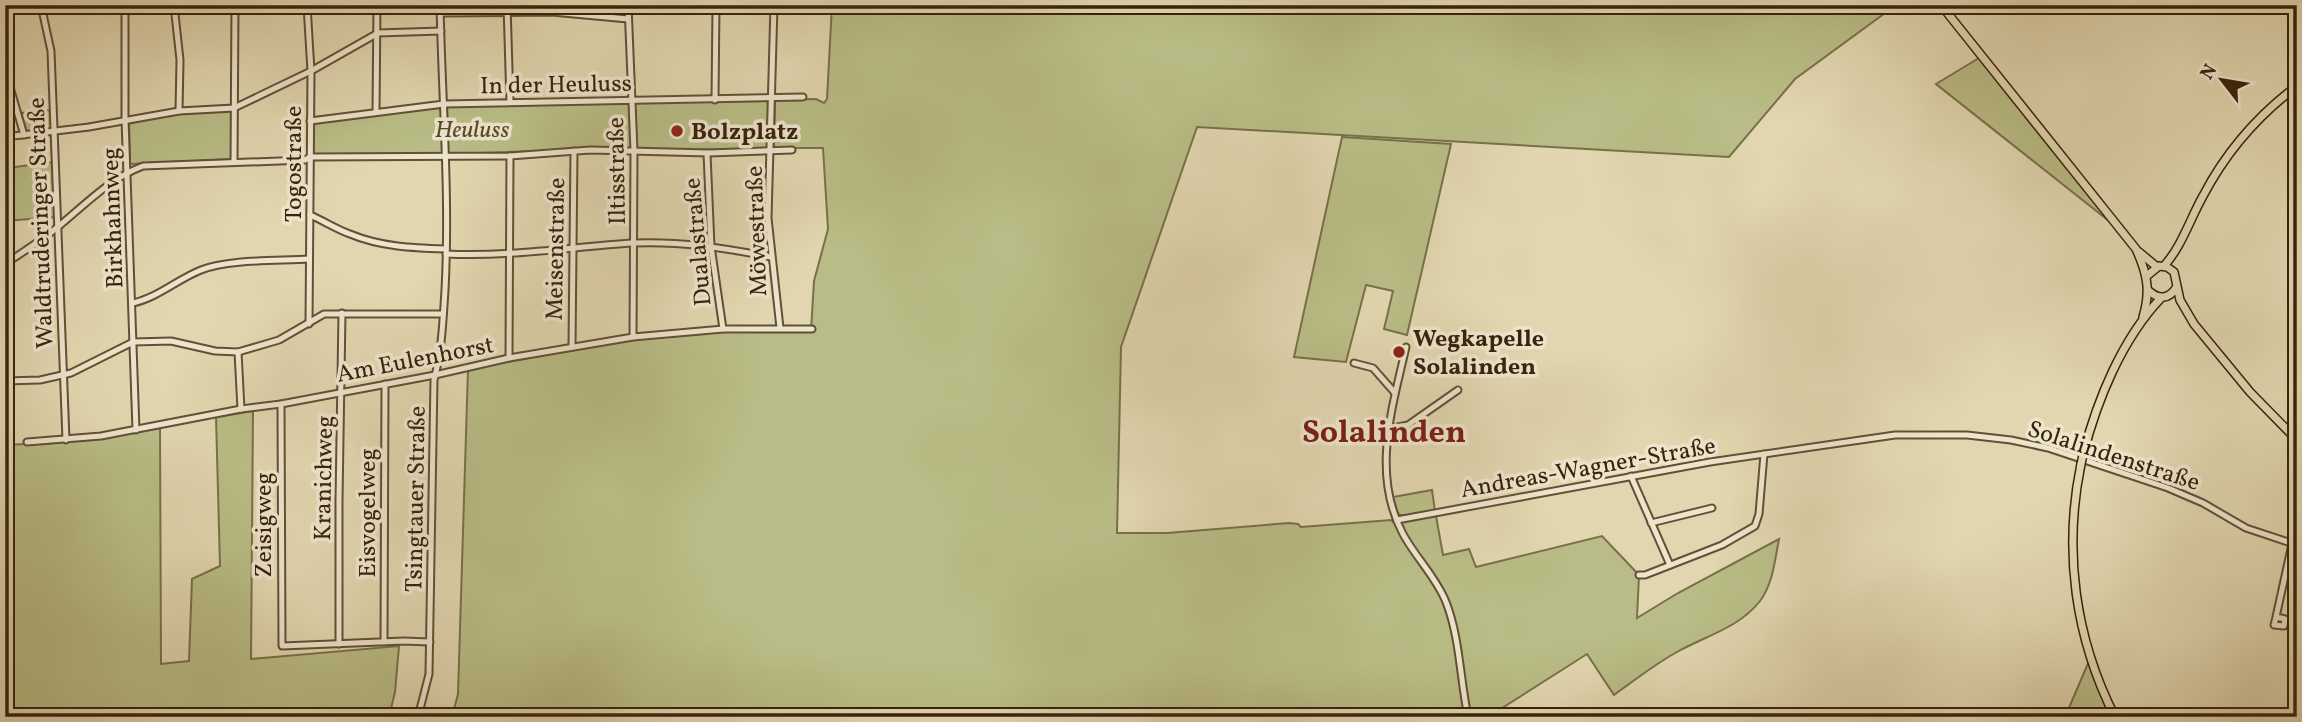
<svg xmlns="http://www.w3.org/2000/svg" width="2302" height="722" font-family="Vollkorn,serif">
  <rect width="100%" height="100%" fill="#e1d6af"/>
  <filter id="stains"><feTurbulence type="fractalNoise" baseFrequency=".00286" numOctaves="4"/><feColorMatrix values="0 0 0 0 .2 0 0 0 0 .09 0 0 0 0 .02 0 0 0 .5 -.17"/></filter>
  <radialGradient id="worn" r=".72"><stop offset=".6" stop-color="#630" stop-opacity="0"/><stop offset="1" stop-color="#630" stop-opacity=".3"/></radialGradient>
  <!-- green -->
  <g fill="#b9bc86" stroke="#78704a" stroke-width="2">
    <path d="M832,5h1064l-101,74 -66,78 -532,-30 -76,220 -4,186h50l122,-10 9,1 3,3 90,-7 3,3 42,-7 7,39 26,-6 7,18 126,-31 37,39 -2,43 41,-25 101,-54c-4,20 -6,45 -19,62 -21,27 -55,35 -83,51 -22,12 -42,28 -63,43l-27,-41 -99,63h-1036l6,-23 10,-325 168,-30 95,-9 15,2 65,-1 3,-50 14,-52 -5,-81h-49l1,-48 41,-1 8,4 3,-4z"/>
    <path d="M1979,58l135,167 -178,-141z"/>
    <path d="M765,101l4,1 -1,45 -3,2 -108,1 -20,-2 -2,-43 5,-3z"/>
    <path d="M509,104h118l3,2 1,40 -2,2 -178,6 -3,-2 -1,-45z"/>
    <path d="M441,107l2,44 -2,3 -128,1v-31l65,-11z"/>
    <path d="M51,110l1,16 -2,3 -24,2 -5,-18z"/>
    <path d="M233,111l-1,48 -102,5 -1,-43 51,-8z"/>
    <path d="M1342,137l109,7 -44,191 -23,-6 9,-38 -27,-6 -20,77 -52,-5z"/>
    <path d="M5,161l3,7 45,-6 3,55 -51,4z"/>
    <path d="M253,411l-2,248 148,-13 -4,46 -6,25h-384v-272l62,-3 93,-14 1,236 28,-3 3,-82 28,-13 -4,-149z"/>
    <path d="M1432,490l3,21 -31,5 -6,-2 -5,-17z"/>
    <path d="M2089,661l23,56h-47z"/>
  </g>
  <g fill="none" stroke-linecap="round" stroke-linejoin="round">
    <!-- minor casing -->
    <g stroke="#625036" stroke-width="9">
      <g id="minor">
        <path d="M41,5l10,46 15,389"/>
        <path d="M125,5v114l11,311"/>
        <path d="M174,5l6,55 -1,51"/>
        <path d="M307,5l4,66 -2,253"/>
        <path d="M507,5l3,97"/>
        <path d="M628,5l6,146 -1,186"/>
        <path d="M774,5l-6,213 12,110"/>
        <path d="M440,13l112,-1 76,7"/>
        <path d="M5,70l19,65"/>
        <path d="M715,100l1,-95"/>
        <path d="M376,112l1,-107"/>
        <path d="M310,121l134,-17 359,-7"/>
        <path d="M5,137l84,-10 90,-16 55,-3 77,-37 67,-38 63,-2"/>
        <path d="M707,153l4,93 12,83"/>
        <path d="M234,162l1,-157"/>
        <path d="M310,215c14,6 26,14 40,19 31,13 64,14 96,15"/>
        <path d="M446,254c63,3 125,-7 187,-11 47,-2 92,5 138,14"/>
        <path d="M5,264c18,-12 37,-24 54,-38 27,-22 50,-47 84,-60l162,-6 5,-3 200,-1 80,-6 119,3 83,-3"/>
        <path d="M133,303c24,-5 45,-24 68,-33 27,-11 78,-9 108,-11"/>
        <path d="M572,347l2,-196"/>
        <path d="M1406,347c-14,62 -35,127 -3,187 13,24 33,43 43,68 14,36 14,77 22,115"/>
        <path d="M238,352l3,57"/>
        <path d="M509,358l1,-202"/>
        <path d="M1354,363l19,5 22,25"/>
        <path d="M5,381l35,-1 31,-7 62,-31 38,-1 44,10 23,1 41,-12 45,-26h119"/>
        <path d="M281,404l1,242 122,-5 26,1"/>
        <path d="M1388,429l20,-4 50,-35"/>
        <path d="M27,442l74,-6 140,-27 40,-5 154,-29 74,-17 124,-21 90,-8h89"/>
        <path d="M1631,476l39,89"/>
        <path d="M1397,520l313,-58 185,-27h72l44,5 37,8 120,40 35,15 43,25 51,17"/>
        <path d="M1651,523l61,-15"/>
        <path d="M1639,575h6l77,-30 33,-19 4,-12 5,-60"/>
        <path d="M2276,617l9,2 -1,7 -10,-1 2,-8 16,-73"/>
        <path d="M384,642l1,-258"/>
        <path d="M339,644v-144l3,-187"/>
        <path d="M418,717l11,-43 5,-294c8,-30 9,-60 11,-90 5,-95 -3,-190 -5,-285"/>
      </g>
    </g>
    <!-- major casing -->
    <g stroke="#38230d" stroke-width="10">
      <g id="major">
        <path d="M1941,5l195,244c11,24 15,42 7,68"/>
        <path d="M2139,252l18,15"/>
        <path d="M2164,266c18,-20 26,-47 39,-70 23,-44 54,-80 94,-110"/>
        <path d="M2148,275l11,-9 8,1 7,5 6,28 14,24 56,68 47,48"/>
        <path d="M2149,291c10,9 20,8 27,-3"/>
        <path d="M2083,455c14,-55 39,-116 78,-157"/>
        <path d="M2081,464c-18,87 -6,174 34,253"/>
      </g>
    </g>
    <!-- minor -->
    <use href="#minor" stroke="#ece4cb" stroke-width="5"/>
    <!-- major -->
    <use href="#major" stroke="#e1d6af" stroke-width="7"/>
    <!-- major-bridge casing -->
    <g stroke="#38230d" stroke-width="10" stroke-linecap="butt">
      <path id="major-bridge" d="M2081,464l2,-9"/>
    </g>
    <!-- major-bridge -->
    <use href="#major-bridge" stroke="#e1d6af" stroke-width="7"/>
  </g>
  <!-- markers -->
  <g fill="#8f2418" stroke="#ece4cb" stroke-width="2.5">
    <circle cx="677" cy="131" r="7"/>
    <circle cx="1399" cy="352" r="7"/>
  </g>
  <g text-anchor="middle" stroke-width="7" stroke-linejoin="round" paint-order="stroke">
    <!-- street labels -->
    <g font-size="24" fill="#38230d" stroke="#ece4cb">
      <text transform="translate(556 84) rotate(-1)" y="8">In der Heuluss</text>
      <text transform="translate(293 164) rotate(-90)" y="8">Togostraße</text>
      <text transform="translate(616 171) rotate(-91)" y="8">Iltisstraße</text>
      <text transform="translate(112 218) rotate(-92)" y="8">Birkhahnweg</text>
      <text transform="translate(40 223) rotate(-92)" y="8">Waldtruderinger Straße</text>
      <text transform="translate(756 231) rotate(-92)" y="8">Möwestraße</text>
      <text transform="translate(697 242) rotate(-95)" y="8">Dualastraße</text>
      <text transform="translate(555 249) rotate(-89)" y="8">Meisenstraße</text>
      <text transform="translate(415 359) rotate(-11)" y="8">Am Eulenhorst</text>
      <text transform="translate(2114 455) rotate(18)" y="8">Solalindenstraße</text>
      <text transform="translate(1588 467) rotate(-10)" y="8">Andreas-Wagner-Straße</text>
      <text transform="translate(323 478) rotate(-89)" y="8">Kranichweg</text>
      <text transform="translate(415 499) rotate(-89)" y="8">Tsingtauer Straße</text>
      <text transform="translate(367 513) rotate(-90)" y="8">Eisvogelweg</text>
      <text transform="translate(263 525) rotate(-90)" y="8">Zeisigweg</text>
    </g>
    <!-- park labels -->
    <g font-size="24" font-style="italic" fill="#58492b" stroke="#ece4cb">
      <text x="472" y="137">Heuluss</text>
    </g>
    <!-- poi labels -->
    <g font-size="24" font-weight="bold" fill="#38230d" stroke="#ece4cb" text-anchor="start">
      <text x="691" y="139">Bolzplatz</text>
      <text x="1413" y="346">Wegkapelle<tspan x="1413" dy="28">Solalinden</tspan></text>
    </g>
    <!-- district labels -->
    <g font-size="32" font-weight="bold" fill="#7a1f14" stroke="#ece4cb">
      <text x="1384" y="442">Solalinden</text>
    </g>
  </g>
  <!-- margin -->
  <rect width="2302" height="722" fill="none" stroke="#e1d6af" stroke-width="28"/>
  <rect x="7" y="7" width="2288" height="708" fill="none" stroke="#38230d" stroke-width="3.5"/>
  <rect x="14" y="14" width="2274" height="694" fill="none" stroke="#38230d" stroke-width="2"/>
  <!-- north arrow -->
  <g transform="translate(2222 80) rotate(301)" stroke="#ece4cb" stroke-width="5" paint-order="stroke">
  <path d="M0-5L12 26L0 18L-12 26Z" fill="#38230d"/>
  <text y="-10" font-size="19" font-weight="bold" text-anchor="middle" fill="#38230d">N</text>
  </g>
  <rect width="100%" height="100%" filter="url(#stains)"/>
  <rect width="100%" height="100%" fill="url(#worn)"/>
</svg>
